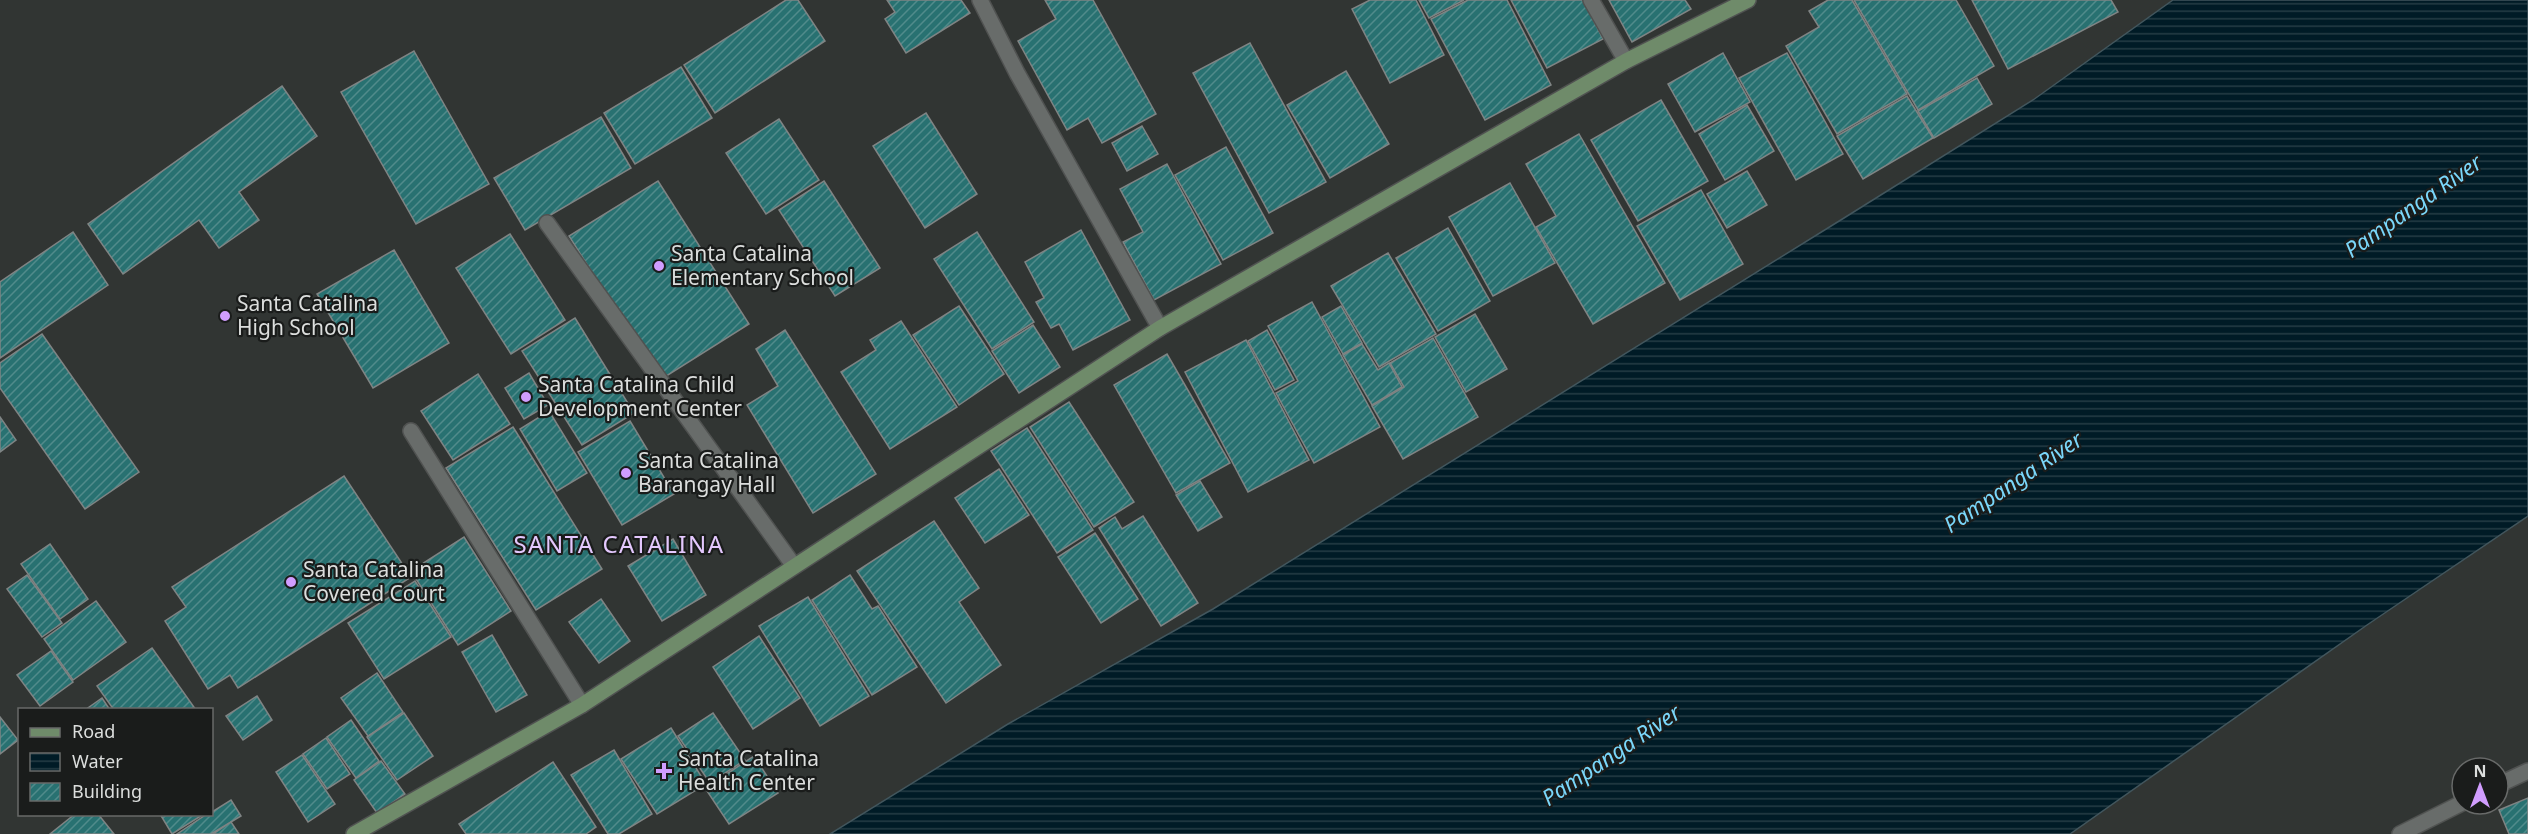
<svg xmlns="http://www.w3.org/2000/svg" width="2528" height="834" font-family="'Noto Sans',sans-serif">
  <defs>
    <pattern id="water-rules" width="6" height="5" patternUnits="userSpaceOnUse" patternTransform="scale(1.5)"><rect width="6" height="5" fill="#001b26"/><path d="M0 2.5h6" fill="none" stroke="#253c45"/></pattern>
    <pattern id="building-hatch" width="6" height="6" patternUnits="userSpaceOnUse" patternTransform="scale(1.5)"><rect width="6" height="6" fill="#287171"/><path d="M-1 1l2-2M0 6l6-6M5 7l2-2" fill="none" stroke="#518b8b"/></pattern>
  </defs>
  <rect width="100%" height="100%" fill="#313533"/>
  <!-- water -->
  <path fill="url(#water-rules)" stroke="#42565d" stroke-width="1.5" d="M2173,0h355v516l-161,109 -297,209h-1240l178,-110 205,-115 631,-391 189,-118z"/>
  <!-- building -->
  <g fill="url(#building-hatch)" stroke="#7f8484" stroke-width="1.5">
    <path d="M786,0h12l27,41 -110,72 -31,-48z"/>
    <path d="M887,0h74l9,13 -64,40 -21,-34 10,-7z"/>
    <path d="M1045,0h48l63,114 -54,29 -14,-25 -21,12 -49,-89 38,-22z"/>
    <path d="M1370,0h46l28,55 -54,28 -38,-74z"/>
    <path d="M1419,0h45l-35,18z"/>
    <path d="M1468,0h39l44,85 -66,35 -54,-101z"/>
    <path d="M1511,0h72l20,39 -56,29z"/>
    <path d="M1609,0h76l6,9 -59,33z"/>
    <path d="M1828,0h24l55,94 -70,40 -51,-88 33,-19 -10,-16z"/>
    <path d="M1854,0h102l38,66 -76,44z"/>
    <path d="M1972,0h139l7,12 -110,57z"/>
    <path d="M1250,43l76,139 -57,31 -76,-140z"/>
    <path d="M414,51l75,133 -73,40 -75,-132z"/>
    <path d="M1723,53l27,49 -55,30 -27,-48z"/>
    <path d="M1787,53l56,101 -47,26 -57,-102z"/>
    <path d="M681,67l31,51 -77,46 -31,-51z"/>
    <path d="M1346,71l43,73 -59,34 -43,-73z"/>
    <path d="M1977,78l15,26 -58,34 -16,-27z"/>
    <path d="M282,86l35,50 -78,56 20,28 -40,28 -20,-28 -76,54 -35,-50z"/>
    <path d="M1907,96l26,42 -70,41 -26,-43z"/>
    <path d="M1661,100l47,81 -70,40 -47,-81z"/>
    <path d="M1747,105l27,46 -49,29 -26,-46z"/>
    <path d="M926,113l51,81 -52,34 -52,-82z"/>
    <path d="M601,117l30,51 -106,62 -31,-52z"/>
    <path d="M779,119l40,61 -53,34 -40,-61z"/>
    <path d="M1142,126l16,28 -31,17 -15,-28z"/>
    <path d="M1579,134l86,149 -72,41 -57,-97 20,-11 -30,-52z"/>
    <path d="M1226,147l47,86 -50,27 -48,-85z"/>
    <path d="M1167,164l54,100 -67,36 -31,-58 20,-10 -23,-43z"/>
    <path d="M1747,171l20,34 -40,23 -20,-34z"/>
    <path d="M658,181l91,143 -89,56 -91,-144z"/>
    <path d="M824,181l56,87 -45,28 -56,-86z"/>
    <path d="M1510,183l45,80 -62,33 -44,-79z"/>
    <path d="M1701,190l42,74 -63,36 -43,-74z"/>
    <path d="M1448,228l42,73 -52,30 -42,-73z"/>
    <path d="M1081,230l49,90 -57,30 -14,-26 -8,4 -15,-26 8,-4 -19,-36z"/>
    <path d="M73,232l35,53 -108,73v-76z"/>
    <path d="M977,232l57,90 -42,27 -58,-90z"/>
    <path d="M510,234l55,86 -54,34 -55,-86z"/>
    <path d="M394,250l55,93 -76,45 -56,-94z"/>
    <path d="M1388,253l48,81 -57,33 -48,-81z"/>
    <path d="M1312,302l68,125 -66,36 -38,-70 22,-12 -30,-55z"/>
    <path d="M959,306l45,68 -45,31 -46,-70z"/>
    <path d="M1341,306l21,37 -19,11 -21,-37z"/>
    <path d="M1475,314l32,55 -41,23 -31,-55z"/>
    <path d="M575,318l59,95 -52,32 -60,-94z"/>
    <path d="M901,321l56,86 -67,42 -49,-77 35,-22 -6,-10z"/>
    <path d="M1033,325l27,42 -41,26 -27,-42z"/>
    <path d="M785,330l91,144 -63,39 -66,-108 31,-19 -22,-37z"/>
    <path d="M1267,330l27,50 -19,10 -27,-49z"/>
    <path d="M42,334l97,138 -54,37 -85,-121v-25z"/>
    <path d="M1433,338l45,79 -75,42 -31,-53 32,-19 -14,-24z"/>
    <path d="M1246,340l63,120 -61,32 -63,-120z"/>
    <path d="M1362,344l16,26 11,-7 13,24 -30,18 -29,-50z"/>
    <path d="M1167,354l63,109 -54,30 -62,-108z"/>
    <path d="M529,373l19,32 -24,14 -19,-31z"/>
    <path d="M478,374l32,50 -57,36 -32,-49z"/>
    <path d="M1069,402l65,100 -40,25 -64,-100z"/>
    <path d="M549,411l38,62 -30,18 -37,-62z"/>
    <path d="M0,417l16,23 -16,12z"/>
    <path d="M630,421l44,73 -52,31 -44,-73z"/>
    <path d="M513,427l89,142 -66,41 -90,-142z"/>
    <path d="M1027,428l66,102 -36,23 -66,-102z"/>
    <path d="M999,469l30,46 -44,28 -30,-45z"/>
    <path d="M344,476l67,101 -173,111 -8,-13 -22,14 -43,-68 21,-14 -14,-20z"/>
    <path d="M1200,481l22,36 -24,14 -22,-36z"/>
    <path d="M1143,516l55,87 -37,23 -62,-98 16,-11 7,12z"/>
    <path d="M934,521l45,67 -20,14 42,63 -55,38 -89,-132z"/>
    <path d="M1095,533l43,66 -37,24 -43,-66z"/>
    <path d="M464,537l47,74 -53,34 -47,-74z"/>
    <path d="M673,539l33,56 -44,26 -34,-55z"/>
    <path d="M50,544l38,55 -28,20 -39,-55z"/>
    <path d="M27,575l35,48 -20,14 -35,-48z"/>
    <path d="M850,575l22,34 6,-3 39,61 -45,28 -60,-95z"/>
    <path d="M415,581l36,56 -67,42 -36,-56z"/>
    <path d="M808,597l61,99 -49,30 -61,-100z"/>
    <path d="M601,599l29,42 -31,22 -30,-41z"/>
    <path d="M96,601l30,41 -53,38 -29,-41z"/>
    <path d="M492,635l35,60 -31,17 -34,-60z"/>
    <path d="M759,636l41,62 -47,31 -40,-62z"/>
    <path d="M152,648l44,62h-82l-17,-24z"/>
    <path d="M51,651l22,31 -33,24 -23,-31z"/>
    <path d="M377,673l26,39 -35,24 -27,-38z"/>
    <path d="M257,696l15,24 -29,20 -17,-24z"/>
    <path d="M102,698l8,12h-25z"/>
    <path d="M404,713l29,43 -36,24 -30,-43z"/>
    <path d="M713,713l32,47 -35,23 -32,-47z"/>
    <path d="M0,717l18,23 -18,14z"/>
    <path d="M351,720l28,41 -23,17 -29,-41z"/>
    <path d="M671,728l35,56 -49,30 -36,-55z"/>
    <path d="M326,738l24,36 -23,15 -24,-35z"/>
    <path d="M614,750l38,64 -33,20h-11l-37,-59z"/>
    <path d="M302,755l33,49 -27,18 -32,-50z"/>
    <path d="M754,756l24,37 -49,31 -24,-36z"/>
    <path d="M381,761l24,33 -28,19 -23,-33z"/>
    <path d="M553,762l43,65 -10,7h-120l-7,-10z"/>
    <path d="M2528,798v36h-19l-10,-24z"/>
    <path d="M231,800l10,16 -30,18h-34l30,-20h5v-2z"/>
    <path d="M75,814h23l16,20h-64z"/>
    <path d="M160,814h44l-32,20z"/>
    <path d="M231,822l8,12h-26z"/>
  </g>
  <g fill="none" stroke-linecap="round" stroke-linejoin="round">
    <!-- lane casing -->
    <g stroke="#505251" stroke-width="18">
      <g id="lane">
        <path d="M547,223l247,343"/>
        <path d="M411,431l171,274"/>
      </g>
    </g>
    <!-- street casing -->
    <g stroke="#505251" stroke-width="18">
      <g id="street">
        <path d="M980,0l37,73 143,255"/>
        <path d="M1591,0l35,61"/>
        <path d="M2498,785l30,-14"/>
        <path d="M2400,834l62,-31"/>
      </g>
    </g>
    <!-- secondary casing -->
    <g stroke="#505251" stroke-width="18">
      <path id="secondary" d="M354,834l228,-129 578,-377 466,-267 122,-61"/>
    </g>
    <!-- lane -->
    <use href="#lane" stroke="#686c6a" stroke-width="15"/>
    <!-- street -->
    <use href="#street" stroke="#686c6a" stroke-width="15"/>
    <!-- secondary -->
    <use href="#secondary" stroke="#6f8b6a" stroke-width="15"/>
  </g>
  <!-- markers -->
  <g fill="#d19dfe" stroke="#1a1c1b" stroke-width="2">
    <circle cx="659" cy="266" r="6"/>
    <circle cx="225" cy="316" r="6"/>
    <circle cx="526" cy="397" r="6"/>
    <circle cx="626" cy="473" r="6"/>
    <circle cx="291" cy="582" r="6"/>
    <path d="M661 762h6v6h6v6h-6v6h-6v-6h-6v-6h6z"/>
  </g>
  <g text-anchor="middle" stroke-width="4.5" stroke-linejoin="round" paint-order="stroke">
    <!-- poi labels -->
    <g font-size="21" fill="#dcdedd" stroke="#1a1c1b" text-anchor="start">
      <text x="671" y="261">Santa Catalina<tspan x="671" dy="24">Elementary School</tspan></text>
      <text x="237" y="311">Santa Catalina<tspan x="237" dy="24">High School</tspan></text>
      <text x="538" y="392">Santa Catalina Child<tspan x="538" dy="24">Development Center</tspan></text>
      <text x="638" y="468">Santa Catalina<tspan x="638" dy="24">Barangay Hall</tspan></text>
      <text x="303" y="577">Santa Catalina<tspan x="303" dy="24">Covered Court</tspan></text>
      <text x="678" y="766">Santa Catalina<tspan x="678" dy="24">Health Center</tspan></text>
    </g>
    <!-- water labels -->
    <g font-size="22" font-style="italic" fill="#7ad7fa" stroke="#1a1c1b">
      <text transform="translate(2413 206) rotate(-35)" y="8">Pampanga River</text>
      <text transform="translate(2013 482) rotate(-34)" y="8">Pampanga River</text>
      <text transform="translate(1611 755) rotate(-34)" y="8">Pampanga River</text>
    </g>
    <!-- quarter labels -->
    <g font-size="24" letter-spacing="1.5" fill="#e4c8fe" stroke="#1a1c1b">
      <text x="619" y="553">SANTA CATALINA</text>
    </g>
  </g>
  <!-- legend -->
  <rect x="18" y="708" width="195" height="108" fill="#1a1c1b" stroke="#686a69" stroke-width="1.5"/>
  <rect x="30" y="728" width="30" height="9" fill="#6f8b6a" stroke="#686a69" stroke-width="1.5"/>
  <text x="72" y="738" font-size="18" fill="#dcdedd">Road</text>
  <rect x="30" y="753" width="30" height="18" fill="url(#water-rules)" stroke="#686a69" stroke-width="1.5"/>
  <text x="72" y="768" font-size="18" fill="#dcdedd">Water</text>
  <rect x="30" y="783" width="30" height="18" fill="url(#building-hatch)" stroke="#686a69" stroke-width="1.5"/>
  <text x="72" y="798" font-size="18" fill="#dcdedd">Building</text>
  <!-- north arrow -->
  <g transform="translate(2480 786)"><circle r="28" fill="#1a1c1b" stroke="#686a69" stroke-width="1.5"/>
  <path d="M0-4.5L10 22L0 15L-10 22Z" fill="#d19dfe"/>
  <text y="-9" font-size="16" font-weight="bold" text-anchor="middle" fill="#dcdedd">N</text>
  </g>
</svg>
